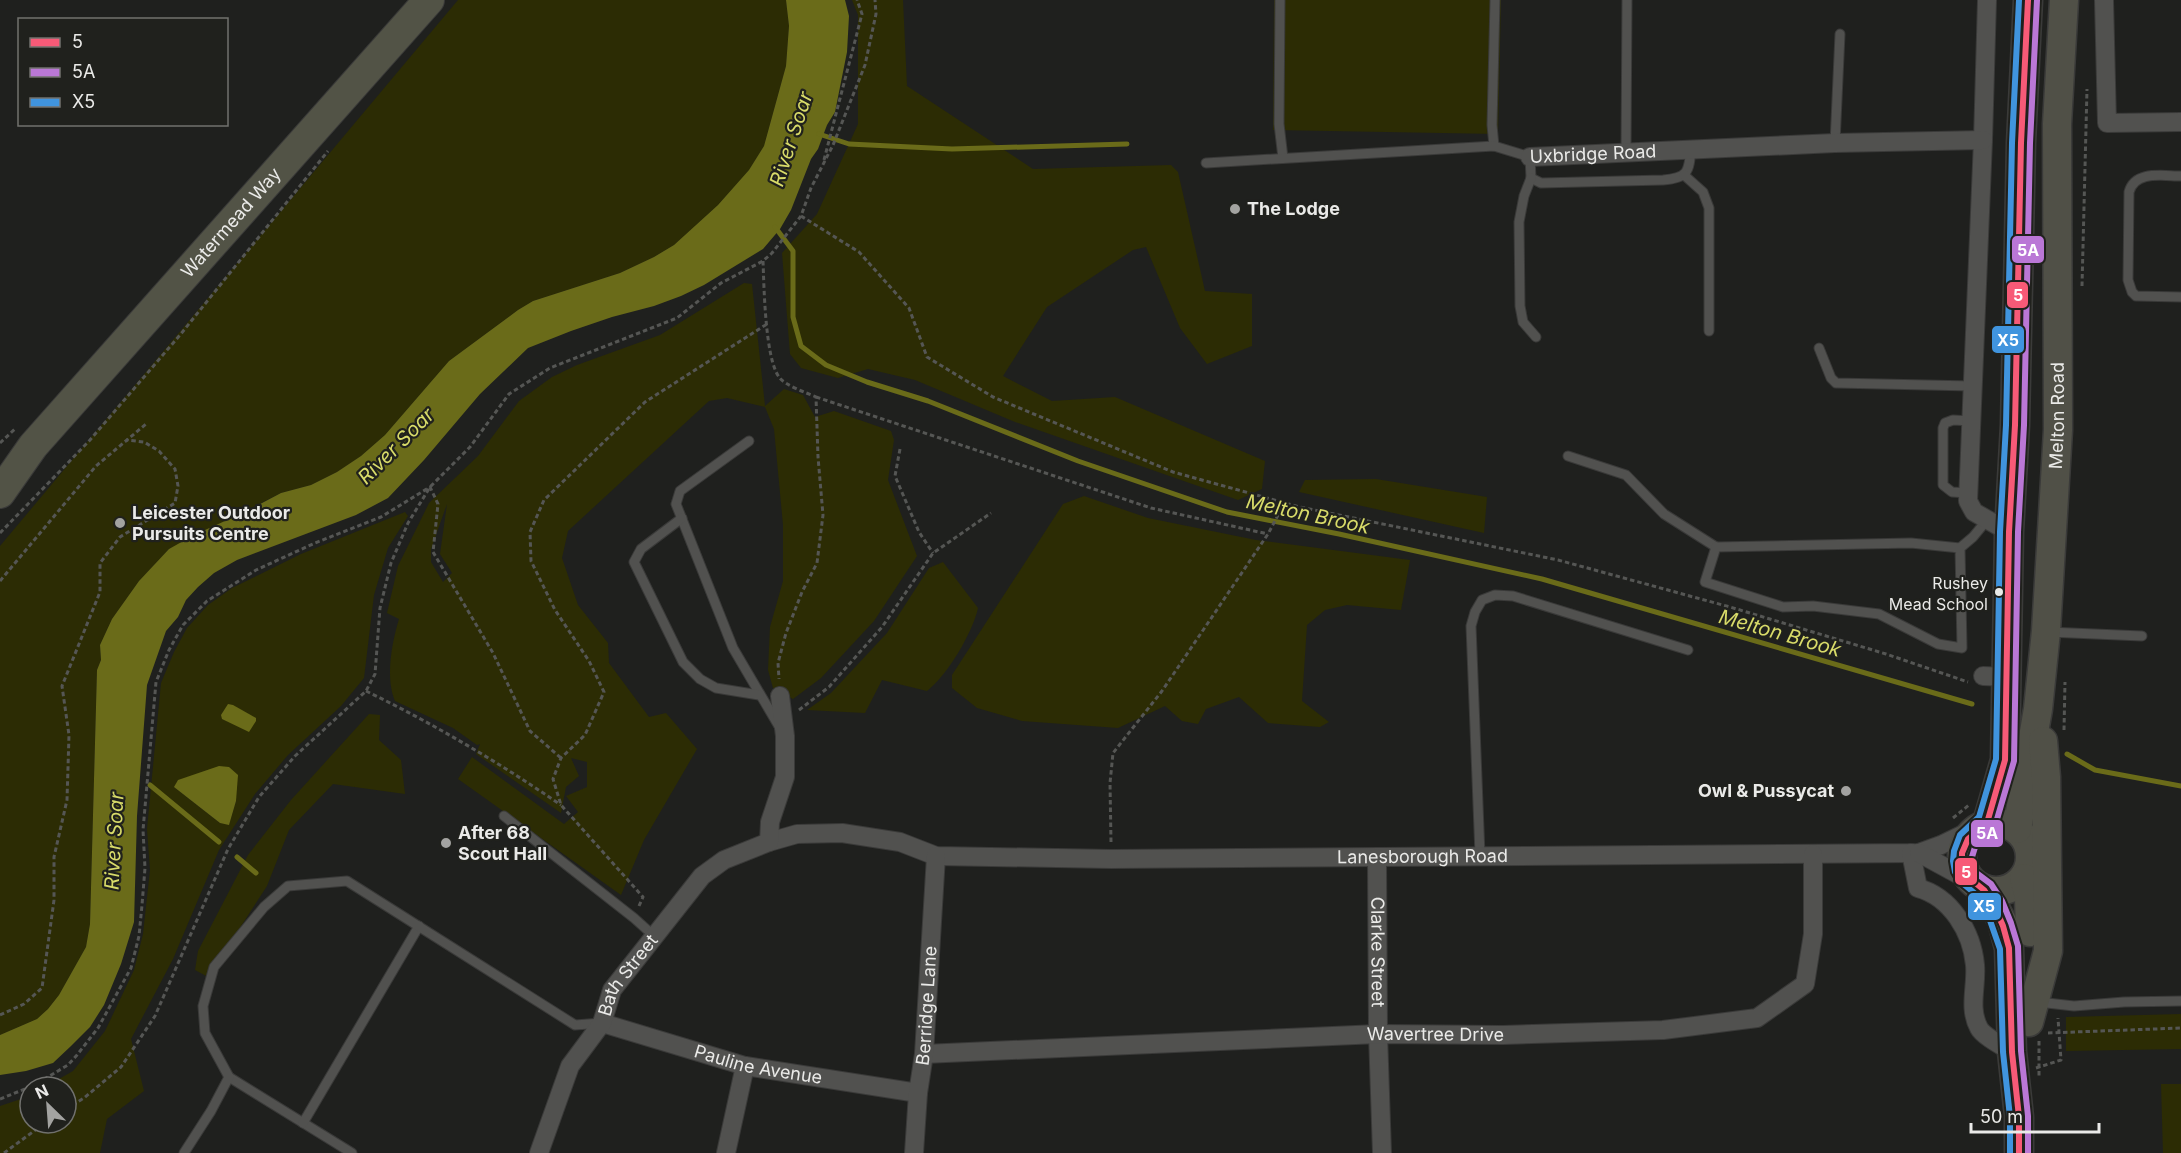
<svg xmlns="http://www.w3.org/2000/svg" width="2181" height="1153" font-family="Inter,sans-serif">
  <rect width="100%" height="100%" fill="#1f201e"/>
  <!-- green -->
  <g fill="#2c2c04" fill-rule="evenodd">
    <path d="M458,0h328l3,26 -3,40 -22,80 -15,24 -31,35 -44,40 -20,12 -34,16 -87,28 -15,9 -69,51 -64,74 -24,21 -24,16 -26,13 -30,8 -112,56 -30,32 -27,38 -12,26 1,15 -4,10 -7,254 -4,23 -27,48 -11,14 -11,10 -37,16v-489z"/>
    <path d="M852,0h51l4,86 126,83 138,-4 7,7 27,119 47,3v52l-45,18 -27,-36 -34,-81 -13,3 -86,57 -44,69 49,25 63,-4 150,64 -3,28 -24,11 -223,-78 -100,-42 -47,-11 -30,9 -37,-10 -11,-14 -8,-101 35,-39 41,-90v-109z"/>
    <path d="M1274,0h227l-3,134 -225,-4z"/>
    <path d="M744,283l8,1 13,122 19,-17 19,6 12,22 19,-6 57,20 3,9 -6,40 29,76 -43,65 -53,57 -28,21 -20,-11 -5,-18 2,-43 13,-46v-56l-9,-96 -9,-22 -38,-9 -18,3 -141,130 -6,27 16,47 30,38 1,20 40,54 17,-4 31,36 -53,91 -23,55 -163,-116 14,-22 92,67 14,-12 -12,-16 21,-9v-25l-16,-4 8,18 -13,11 -5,26 -85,-59 4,-10 -3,1 -24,-17 -58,-27c-10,-23 -3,-59 4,-82l-12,-6 11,-47 31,-63 49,-47 41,-55 33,-24 25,-12 83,-30zM447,504l-7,50 12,19 -9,9 -12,-20v-13z"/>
    <path d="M1376,479l111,18 -3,36 -185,-41 6,-12z"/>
    <path d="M1084,496l64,22 108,22 154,20 -9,50 -54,-5 -22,5 -18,15 -5,76 27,21 -9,5 -52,-4 -29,-26 -33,12 -8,15 -16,-3 -17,-15 -47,22 -96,-7 -45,-13 -25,-20v-13l111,-171z"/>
    <path d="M405,512l3,4 -20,32 -14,47 -10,83 -23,28 -53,49 -33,39 -36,56 -46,109 -42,80 13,52 -37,28 -7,34h-100v-47l30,-10v27h36v-36h-21l28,-16 32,-40 29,-61 9,-36 7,-64 -3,-41 14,-146 13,-31 13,-24 21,-23 24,-17 69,-34zM174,787l62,14 -7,23 -9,-1z"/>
    <path d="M943,562l35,46c-5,24 -31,68 -51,83l-45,-11 -17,33 -58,-3 24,-17 56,-60 42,-65z"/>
    <path d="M369,714l11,1 -1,25 22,20 4,34 -72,-10 -44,46 -22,56 -59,91 -13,-7 3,-19 50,-96 43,-55z"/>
    <path d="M2181,1014v35l-115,2v-34z"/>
    <path d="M2161,1084h20v69h-18z"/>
  </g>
  <!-- water -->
  <g fill="#6a6b19">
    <path d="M786,0h59l4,16 -2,36 -12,60 -8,13 -9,24 -7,10 -20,51 -11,19 -17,20 -59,36 -23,11 -27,10 -42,11 -41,14 -43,17 -48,46 -56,66 -36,38 -32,17 -119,45 -23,13 -16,14 -12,13 -8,17 -12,14 -19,54 -10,131 -3,106 -13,42 -17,41 -14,22 -19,19 -18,17 -27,8 -26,4v-40l37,-16 11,-10 11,-14 27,-48 4,-23 7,-254 4,-10 -1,-15 12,-26 27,-38 30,-32 25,-14 53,-24 34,-18 30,-8 26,-13 24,-16 24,-21 64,-74 69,-51 15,-9 87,-28 34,-16 20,-12 44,-40 31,-35 15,-24 22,-80 3,-40z"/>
    <path d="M228,704l5,1 23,13v3l-7,11 -27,-13 -1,-4z"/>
    <path d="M219,766l10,1 9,8 -2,26 -7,24 -9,-2 -46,-36 4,-7z"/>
  </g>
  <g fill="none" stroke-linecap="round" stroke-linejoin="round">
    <!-- stream -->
    <g stroke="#6a6b19" stroke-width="5">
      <path d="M819,134l30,10 103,5 175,-5"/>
      <path d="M775,227l18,24v66l8,29 25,19 41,17 61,19 150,60 149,51 112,22 203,45 430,125"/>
      <path d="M2067,754l28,16 86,16"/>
      <path d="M150,785l69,57"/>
      <path d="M237,857l19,16"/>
    </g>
    <!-- service casing -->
    <g stroke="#3a3a39" stroke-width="11">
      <g id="service">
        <path d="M1280,0l-1,124 4,34"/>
        <path d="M1835,143l5,-109"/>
        <path d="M1494,146l-2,-21 3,-125"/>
        <path d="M1626,152l1,-152"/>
        <path d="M1206,163l288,-17 36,11 1,21 10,5 122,-3c25,-2 26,-8 28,-31"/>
        <path d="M1684,175l19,17 6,16v123"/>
        <path d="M2181,176c-18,0 -46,-6 -52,16l-1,88 4,12 4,4 45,1"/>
        <path d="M1531,178l-7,18 -5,26 1,84 3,16 13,15"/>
        <path d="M1819,348l12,30 5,5 136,3"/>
        <path d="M749,441l-69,50 -4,13 57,144 47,80"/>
        <path d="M1568,456l58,19 38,39 52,33"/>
        <path d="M1968,493l-16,-1 -9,-7v-57l2,-5 8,-3 18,1"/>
        <path d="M682,518l-41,31 -7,13 49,100 17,17 16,9 43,7"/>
        <path d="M1960,548l2,100 -24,-4 -59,-30 -66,-8 -30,1 -78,-25 11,-35 195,-4 49,5 13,-11 14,-17"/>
        <path d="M2048,632l94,4"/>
        <path d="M504,816l130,102 20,18"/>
        <path d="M1480,855l-9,-229 4,-14 7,-12 13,-5 18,1 175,54"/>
        <path d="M2038,1002l36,4 50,-4 57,-1"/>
        <path d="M229,1077l123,76"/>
        <path d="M303,1123l116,-197"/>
        <path d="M184,1153l27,-42 18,-34 -24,-44 -2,-27 11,-39 50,-60 24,-21 59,-5 228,144 27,-2"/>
      </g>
    </g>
    <!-- minor casing -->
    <g stroke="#3a3a39" stroke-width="20">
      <g id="minor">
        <path d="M1987,0l-4,140 -15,361 6,11 35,20"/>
        <path d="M2104,0l3,123 74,-1"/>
        <path id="s1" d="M1530,157l305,-14 148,-3"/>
        <path d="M1983,676l24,1"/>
        <path id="s2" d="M769,842l28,-8 45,-1 58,9 36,14 175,3 808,-6 22,-8 35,-17"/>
        <path d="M1911,853l7,35c33,9 54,44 57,77 2,21 -7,43 4,63 4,8 25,19 33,24"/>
        <path d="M1919,853l57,31"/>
        <path id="s3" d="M1377,858l1,176 4,119"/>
        <path id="s4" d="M602,1023l143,43 173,27"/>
        <path id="s5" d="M924,1054l454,-20 125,1 160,-5 94,-12 48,-34 8,-50v-80"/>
        <path id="s6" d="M539,1153l31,-87 32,-43 10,-33 90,-114 22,-16 45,-18 1,-20 15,-45v-41l-5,-40"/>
        <path d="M726,1153l19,-87"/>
        <path id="s7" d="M914,1153l4,-60 6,-39 12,-198"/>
      </g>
    </g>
    <!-- primary casing -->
    <g stroke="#3a3a39" stroke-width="31">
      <g id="primary">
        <circle cx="1996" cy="857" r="34"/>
        <path d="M1987,823l18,-63 4,-228 6,-107 6,-282 7,-143"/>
        <path id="s8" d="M2017,829l21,-120 8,-78 12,-201 -1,-306 7,-124"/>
        <path d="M2024,878l5,19 1,35"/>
        <path d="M1984,889l18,32 7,27 3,104 7,65v36"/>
        <path d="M2029,1022l19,-71 -2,-174 -3,-36"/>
      </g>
    </g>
    <!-- trunk casing -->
    <g stroke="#3a3a39" stroke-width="32">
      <g id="trunk">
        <path id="s9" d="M0,493l33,-47 396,-446"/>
      </g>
    </g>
    <!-- path -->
    <g stroke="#555654" stroke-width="3" stroke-dasharray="4.5 3" stroke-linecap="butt">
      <path d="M824,160l38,-146 -5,-14"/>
      <path d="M801,216l58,36 50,56 18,49 66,40 180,75 127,35 258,53 172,47 156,47 82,28"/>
      <path d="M763,261c1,25 2,97 16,116 5,8 28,16 37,20l2,60 5,58 -6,48 -15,29 -16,41 -8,30 1,16"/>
      <path d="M2082,286l5,-197"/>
      <path d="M816,397l335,111 117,26"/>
      <path d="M0,443l16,-15"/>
      <path d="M900,449l-5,27 24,56 14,21"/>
      <path d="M0,533l90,-93 90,-105 148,-184"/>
      <path d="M0,581l96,-115 50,-42"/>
      <path d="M366,691c68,33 132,71 195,114"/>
      <path d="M799,710l30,-23 53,-60 51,-74 58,-40"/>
      <path d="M2064,730l1,-48"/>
      <path d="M1953,818l16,-13"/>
      <path d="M1111,842l-1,-59 3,-30 49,-62 106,-157 16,-30"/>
      <path d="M639,906l4,-9 -82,-92 -8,-26 8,-21 24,-23 19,-43 -15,-31 -34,-51 -24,-49 -1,-29 14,-32 101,-98 122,-78"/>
      <path d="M0,1015l24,-11 18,-16 12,-88v-43l13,-57 2,-65 -7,-49 38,-94v-29l20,-26 55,-34 3,-17 -3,-17 -16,-18 -15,-9 -18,-2"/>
      <path d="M2048,1033l133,-5"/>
      <path d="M2039,1041v35"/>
      <path d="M2036,1068l25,-8 -3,-42"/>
      <path d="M31,1087l37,-22 9,-10 21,-27 33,-60 8,-32 3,-31 3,-37 -2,-38 13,-148 13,-32 14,-25 24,-24 49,-31 59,-27 66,-26 49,-30 8,17 -5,48 60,101 37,78 31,27"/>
      <path d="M0,1099l30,-12"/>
      <path d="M66,1109l18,-11 37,-31 34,-51 73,-167 31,-52 36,-41 71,-65 9,-17 5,-66 11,-45 17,-40 22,-36 40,-40 39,-53 41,-26 127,-50 44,-35 42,-22 9,-8 29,-37 10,-28 22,-43 32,-80 11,-51 -1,-14"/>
      <path d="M4,1153l41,-30"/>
    </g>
    <!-- service -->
    <use href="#service" stroke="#51514f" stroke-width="9"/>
    <!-- minor -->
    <use href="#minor" stroke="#51514f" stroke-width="18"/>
    <!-- primary -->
    <use href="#primary" stroke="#505047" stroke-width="28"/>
    <!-- trunk -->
    <use href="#trunk" stroke="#525346" stroke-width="30"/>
    <!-- bus-1 casing -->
    <g stroke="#20211d" stroke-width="10">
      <path id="bus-1" d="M2019,1153v-36l-7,-65 -3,-104 -6,-22 -9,-21 -10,-15 -16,-13 -6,-16v-8l6,-14 19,-16 18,-63 4,-228 6,-107 6,-282 7,-143"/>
    </g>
    <!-- bus-2 casing -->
    <g stroke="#20211d" stroke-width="10">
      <path id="bus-2" d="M2028,1153v-37l-7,-65 -3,-105 -7,-23 -9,-22 -11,-17 -16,-12 -4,-12 5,-16 19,-18 19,-65 4,-229 6,-107 6,-282 7,-143"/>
    </g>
    <!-- bus-3 casing -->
    <g stroke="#20211d" stroke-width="10">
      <path id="bus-3" d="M2010,1153v-36l-7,-65 -3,-103 -14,-40 -8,-13 -17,-14 -6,-10 -2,-11 1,-10 6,-16 19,-18 17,-58 4,-227 6,-107 6,-282 7,-143"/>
    </g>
    <!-- bus-1 -->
    <use href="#bus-1" stroke="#f75a77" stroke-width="6"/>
    <!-- bus-2 -->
    <use href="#bus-2" stroke="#ba77d6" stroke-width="6"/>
    <!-- bus-3 -->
    <use href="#bus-3" stroke="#4094de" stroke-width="6"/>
  </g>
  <!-- markers -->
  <g fill="#a3a3a1" stroke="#20211d" stroke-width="2">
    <circle cx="1235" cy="209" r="6"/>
    <circle cx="120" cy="523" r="6"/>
    <circle cx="1846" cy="791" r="6"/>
    <circle cx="446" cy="843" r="6"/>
  </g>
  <circle fill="#eaeae8" stroke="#20211d" stroke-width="2" cx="1999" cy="592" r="5"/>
  <g text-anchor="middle" stroke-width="4.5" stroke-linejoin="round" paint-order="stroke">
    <!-- bus labels -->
    <g font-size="16" fill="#eaeae8" stroke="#20211d" text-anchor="end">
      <text x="1988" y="589">Rushey<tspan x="1988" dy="21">Mead School</tspan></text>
    </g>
    <!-- street labels -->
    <g font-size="18" fill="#eaeae8" stroke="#20211d">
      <text dy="6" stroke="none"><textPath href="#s1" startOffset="63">Uxbridge Road</textPath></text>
      <text dy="6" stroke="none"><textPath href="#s9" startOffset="356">Watermead Way</textPath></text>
      <text dy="6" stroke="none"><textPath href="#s8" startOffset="416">Melton Road</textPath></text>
      <text dy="6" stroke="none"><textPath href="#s2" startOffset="658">Lanesborough Road</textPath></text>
      <text dy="6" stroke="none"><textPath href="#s3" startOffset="94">Clarke Street</textPath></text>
      <text dy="6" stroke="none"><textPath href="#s6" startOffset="201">Bath Street</textPath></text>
      <text dy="6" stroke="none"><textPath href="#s7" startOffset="148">Berridge Lane</textPath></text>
      <text dy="6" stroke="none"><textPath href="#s5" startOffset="512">Wavertree Drive</textPath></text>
      <text dy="6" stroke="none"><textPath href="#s4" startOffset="162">Pauline Avenue</textPath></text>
    </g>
    <!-- poi labels -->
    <g font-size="18" font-weight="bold" fill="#eaeae8" stroke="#20211d" text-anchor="start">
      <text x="1247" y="215">The Lodge</text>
      <text x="132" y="519">Leicester Outdoor<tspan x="132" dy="21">Pursuits Centre</tspan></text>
      <text x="1834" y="797" text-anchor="end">Owl &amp; Pussycat</text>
      <text x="458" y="839">After 68<tspan x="458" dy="21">Scout Hall</tspan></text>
    </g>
    <!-- water labels -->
    <g font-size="20" font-style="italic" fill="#d8db69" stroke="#20211d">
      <text transform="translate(791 139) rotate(-72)" y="7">River Soar</text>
      <text transform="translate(396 446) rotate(-45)" y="7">River Soar</text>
      <text transform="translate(1308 514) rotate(12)" y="7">Melton Brook</text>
      <text transform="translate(1780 633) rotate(16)" y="7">Melton Brook</text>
      <text transform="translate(114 841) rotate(-87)" y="7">River Soar</text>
    </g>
  </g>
  <g stroke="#20211d" stroke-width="2">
    <rect x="2011" y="235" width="34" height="29" rx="6" fill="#ba77d6"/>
    <rect x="2006" y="281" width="23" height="28" rx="6" fill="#f75a77"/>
    <rect x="1991" y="325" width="34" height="29" rx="6" fill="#4094de"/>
    <rect x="1970" y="819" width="34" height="29" rx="6" fill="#ba77d6"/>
    <rect x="1954" y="857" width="24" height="29" rx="6" fill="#f75a77"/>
    <rect x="1967" y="892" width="35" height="29" rx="6" fill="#4094de"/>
  </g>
  <g font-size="16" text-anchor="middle" font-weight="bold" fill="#fff">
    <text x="2028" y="256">5A</text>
    <text x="2018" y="301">5</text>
    <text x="2008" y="346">X5</text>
    <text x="1987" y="839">5A</text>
    <text x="1966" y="878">5</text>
    <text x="1984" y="912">X5</text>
  </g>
  <!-- legend -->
  <rect x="18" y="18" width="210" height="108" fill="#20211d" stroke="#71716e" stroke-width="1.5"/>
  <rect x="30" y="38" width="30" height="9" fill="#f75a77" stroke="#71716e" stroke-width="1.5"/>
  <text x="72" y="48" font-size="18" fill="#eaeae8">5</text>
  <rect x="30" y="68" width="30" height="9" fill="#ba77d6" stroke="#71716e" stroke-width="1.5"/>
  <text x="72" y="78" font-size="18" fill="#eaeae8">5A</text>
  <rect x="30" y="98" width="30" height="9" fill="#4094de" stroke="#71716e" stroke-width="1.5"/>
  <text x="72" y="108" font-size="18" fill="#eaeae8">X5</text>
  <!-- north arrow -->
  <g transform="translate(48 1105) rotate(335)"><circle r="28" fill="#20211d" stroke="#71716e" stroke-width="1.5"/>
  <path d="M0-4.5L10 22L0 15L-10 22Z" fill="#a3a3a1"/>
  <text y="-9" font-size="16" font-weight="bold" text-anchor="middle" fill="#eaeae8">N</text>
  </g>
  <!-- scale -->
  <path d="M1971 1123v9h128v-9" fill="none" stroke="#eaeae8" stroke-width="3"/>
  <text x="1980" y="1123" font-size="18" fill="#eaeae8" stroke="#20211d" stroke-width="4.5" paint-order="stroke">50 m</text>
</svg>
